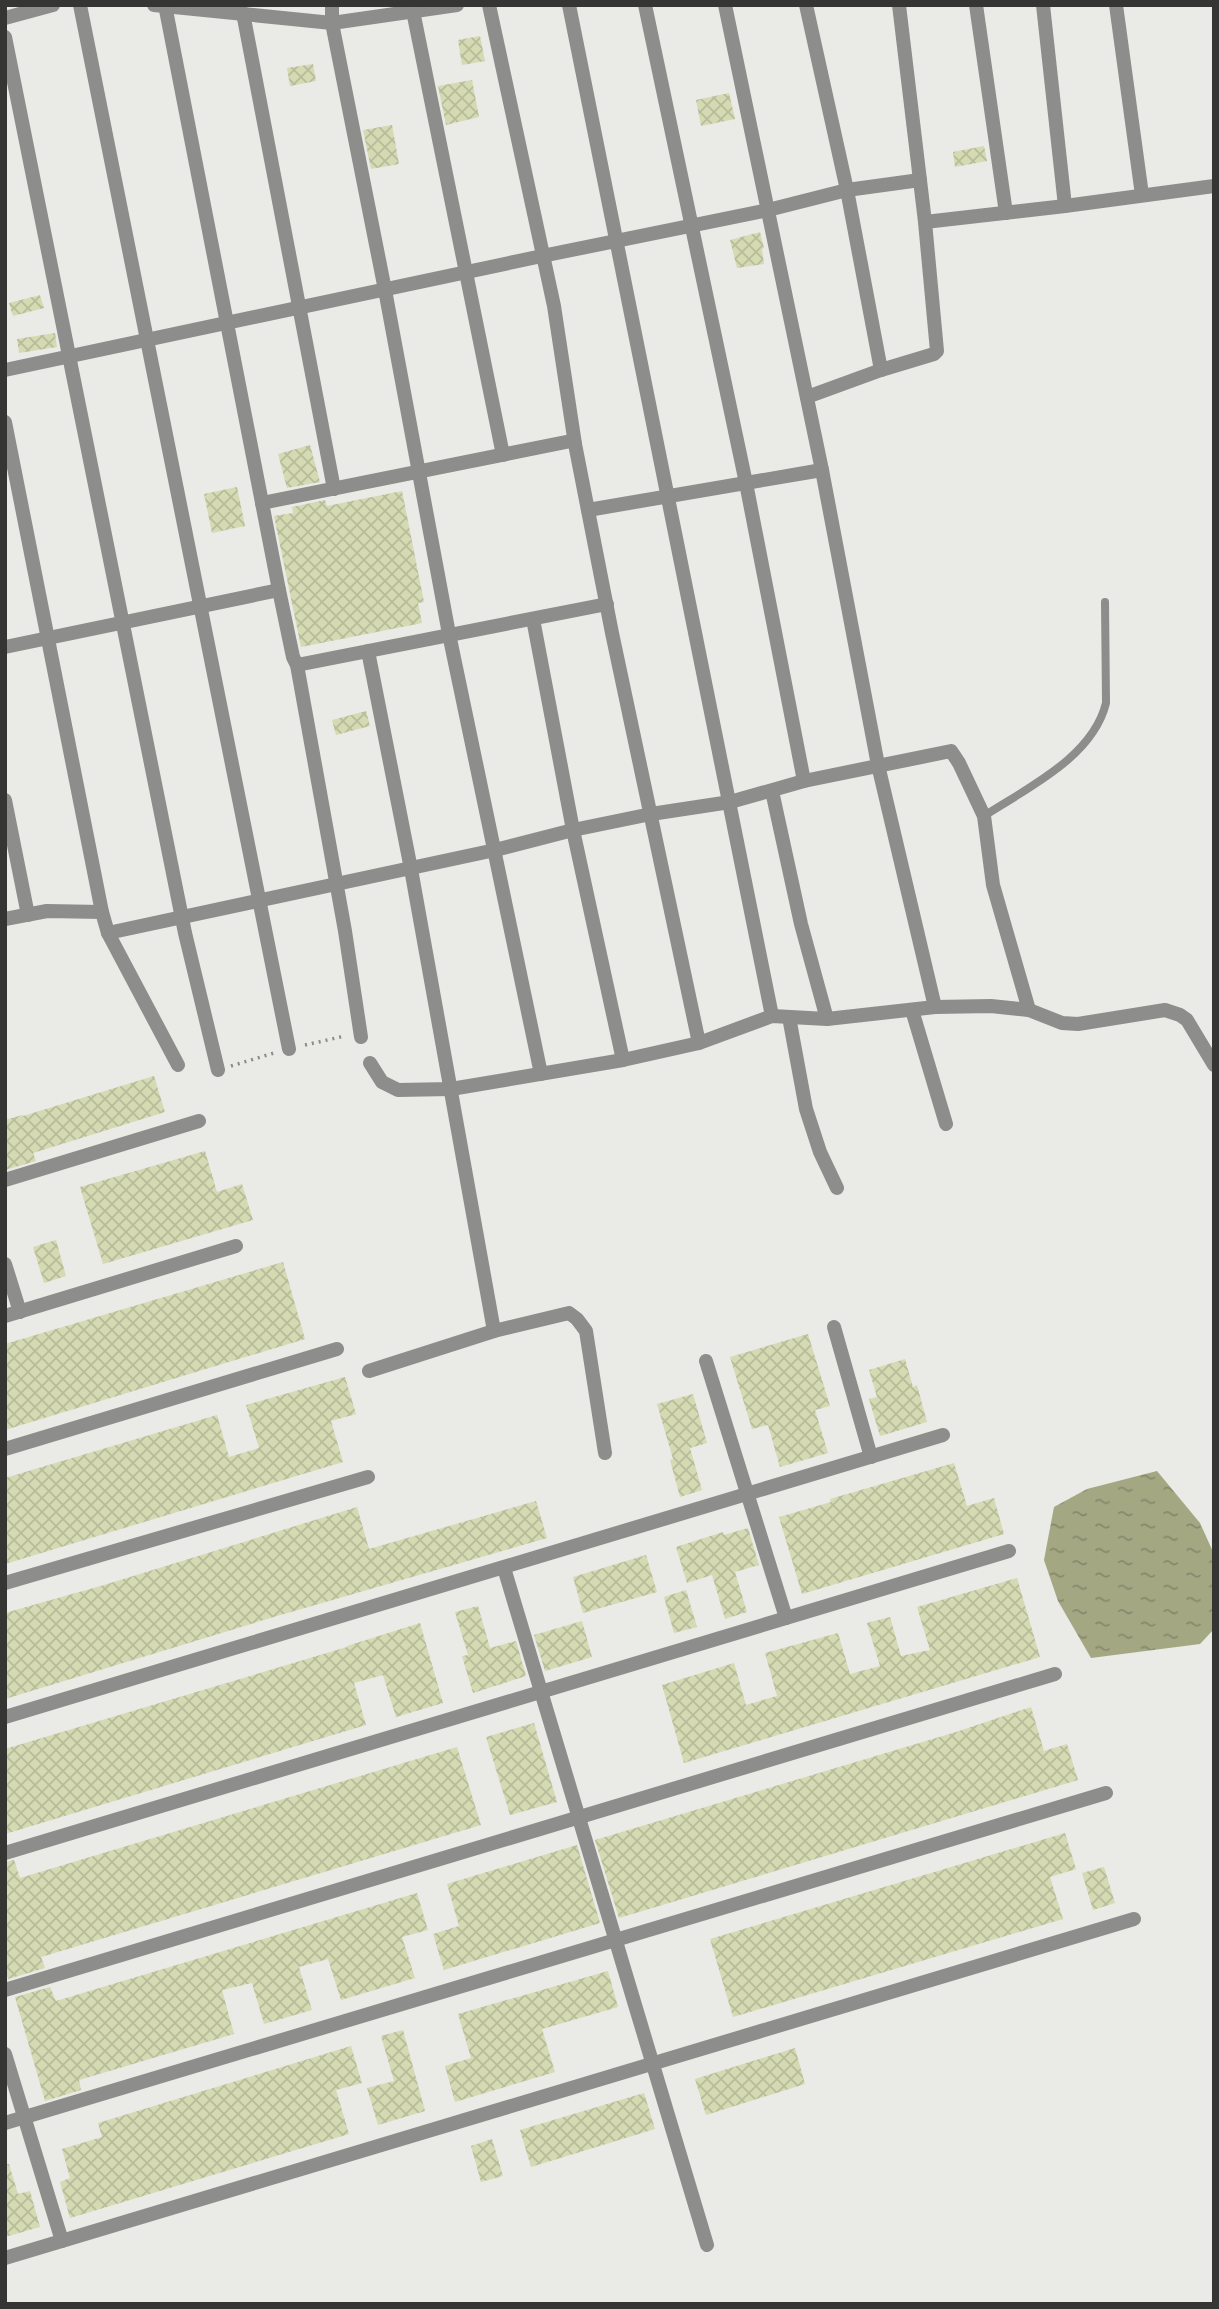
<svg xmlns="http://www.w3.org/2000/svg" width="1219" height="2309" font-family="Bitter,serif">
  <defs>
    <pattern id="water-ripples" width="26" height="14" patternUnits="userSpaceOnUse" patternTransform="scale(1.75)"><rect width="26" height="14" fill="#a3a782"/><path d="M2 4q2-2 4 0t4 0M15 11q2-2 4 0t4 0" fill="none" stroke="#86896b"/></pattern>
    <pattern id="building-cross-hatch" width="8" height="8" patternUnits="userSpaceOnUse" patternTransform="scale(1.75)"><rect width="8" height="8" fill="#d5dab2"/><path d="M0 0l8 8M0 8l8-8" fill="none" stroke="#b7bc9a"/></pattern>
  </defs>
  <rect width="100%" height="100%" fill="#eaeae6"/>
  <!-- water -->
  <path fill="url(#water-ripples)" d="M1157,1471l43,52 14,31v75l-14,15 -109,14 -33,-57 -14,-41 10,-53 33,-18z"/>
  <!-- building -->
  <g fill="url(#building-cross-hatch)">
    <path d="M480,36l5,25 -23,4 -4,-25z"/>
    <path d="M313,64l3,17 -26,5 -3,-18z"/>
    <path d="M472,80l7,37 -33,8 -8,-39z"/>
    <path d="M729,93l6,26 -34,7 -5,-26z"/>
    <path d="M392,125l7,39 -28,5 -8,-39z"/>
    <path d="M984,146l3,15 -32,6 -2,-15z"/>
    <path d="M760,232l4,16 -2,1 2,15 -27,4 -7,-28z"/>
    <path d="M40,295l4,13 -31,8 -4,-13z"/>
    <path d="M55,333l2,14 -38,6 -2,-14z"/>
    <path d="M310,445l10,37 -33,6 -9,-34z"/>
    <path d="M237,487l8,39 -33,7 -8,-39z"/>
    <path d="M402,491l22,111 -6,1 4,20 -121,24 -27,-131 19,-3 -1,-6 33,-7 2,6z"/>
    <path d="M366,711l4,15 -34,9 -4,-15z"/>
    <path d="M154,1076l11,36 -132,41 3,8 -31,9v-50l17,-5 1,1z"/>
    <path d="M205,1151l12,41 25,-8 11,36 -150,44 -23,-77z"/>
    <path d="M56,1240l10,36 -22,7 -11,-36z"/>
    <path d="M283,1262l22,77 -300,91v-86z"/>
    <path d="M808,1334l22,72 -15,4 13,43 -48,14 -12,-42 -16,4 -22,-72z"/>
    <path d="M905,1359l8,28 4,-2 10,37 -47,14 -11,-37 8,-2 -8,-27z"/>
    <path d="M345,1377l11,37 -25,7 12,41 -338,102v-86l212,-63 12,42 30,-9 -13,-43z"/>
    <path d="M693,1394l14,49 -17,5 12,42 -22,7 -10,-37 3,-1 -16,-55z"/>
    <path d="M954,1463l13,43 27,-8 10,36 -202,60 -23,-77 52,-15 -1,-3z"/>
    <path d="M536,1501l11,37 -270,78 -272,83v-86l99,-28 253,-78 12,42z"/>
    <path d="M748,1528l11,37 -24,7 12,40 -22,7 -13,-44 -25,8 -11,-36 47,-15 1,3z"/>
    <path d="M646,1555l11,37 -74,21 -10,-36z"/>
    <path d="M1017,1578l23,79 -356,106 -22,-78 72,-22 12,42 31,-9 -12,-43 73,-20 12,41 30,-8 -13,-43 23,-6 11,39 29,-6 -13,-43z"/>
    <path d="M686,1590l11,37 -23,6 -10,-36z"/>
    <path d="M478,1606l12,42 26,-7 10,35 -53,17 -11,-37 6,-1 -13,-43z"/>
    <path d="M582,1621l10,36 -47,14 -11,-36z"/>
    <path d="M420,1623l23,80 -47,14 -13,-42 -29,8 12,42 -361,109v-85l342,-102v-1z"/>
    <path d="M1031,1707l13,44 23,-7 11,36 -459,138 -24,-78 361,-108z"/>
    <path d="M534,1723l23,79 -47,13 -24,-78z"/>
    <path d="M457,1747l24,78 -440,132 4,11 -37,11 -3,-9v-108l9,-2 6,18z"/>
    <path d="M1065,1833l11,36 -26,8 13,42 -330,98 -23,-78z"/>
    <path d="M577,1845l23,78 -156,47 -11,-36 26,-8 -12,-42z"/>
    <path d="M1104,1867l11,36 -22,7 -11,-37z"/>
    <path d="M417,1893l11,37 -26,7 13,41 -74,22 -13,-41 -29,8 13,43 -48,14 -12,-41 -30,7 12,44 -155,46 2,10 -36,11 -30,-104 35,-10 6,14z"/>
    <path d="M608,1971l10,36 -76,22 13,43 -100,30 -10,-36 26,-8 -13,-44z"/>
    <path d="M403,2030l22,81 -47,14 -11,-37 27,-7 -13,-45z"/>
    <path d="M351,2046l11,37 -26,7 13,44 -279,84 -10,-36 10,-4 -8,-29 40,-12 -4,-14z"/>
    <path d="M795,2048l10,36 -99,31 -11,-36z"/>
    <path d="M644,2093l11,36 -124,38 -11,-37z"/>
    <path d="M492,2139l11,37 -22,6 -10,-36z"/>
    <path d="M5,2164h4l9,30 12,-3 10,36 -35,10z"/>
  </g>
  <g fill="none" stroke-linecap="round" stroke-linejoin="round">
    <!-- path -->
    <g stroke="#8b8b88" stroke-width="3.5" stroke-dasharray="2 5" stroke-linecap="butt">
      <path d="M305,1045l40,-9"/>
      <path d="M231,1066l43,-13"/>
    </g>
    <!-- service -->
    <path stroke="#8d8d8c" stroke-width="8" d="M984,816c43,-28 109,-59 122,-113l-1,-101"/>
    <!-- minor -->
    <g stroke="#8d8d8c" stroke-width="14">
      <path d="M80,5l209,1044"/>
      <path d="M154,5l178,18 125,-18"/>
      <path d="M165,5l114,585 14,67 4,8 48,266 16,106"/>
      <path d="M332,5v18l53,267 64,344 92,440"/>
      <path d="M489,5l65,301 21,138 37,189 87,410"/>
      <path d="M569,5l203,1011"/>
      <path d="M645,5l101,478 58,298"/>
      <path d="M725,5l97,465 56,295 57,242"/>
      <path d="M806,5l41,185 34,180"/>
      <path d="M976,5l30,208"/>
      <path d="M1043,5l22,201"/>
      <path d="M1116,5l26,190"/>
      <path d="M413,11l90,444"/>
      <path d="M243,13l91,476"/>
      <path d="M5,18l48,-13"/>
      <path d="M5,37l180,896 33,137"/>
      <path d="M925,222l140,-16 149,-20"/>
      <path d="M5,370l537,-114 226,-46 79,-20 73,-10"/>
      <path d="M807,397l74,-27 53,-16 3,-3 -12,-129 -26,-217"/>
      <path d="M5,422l97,490 6,21 70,132"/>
      <path d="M262,503l309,-62 4,3"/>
      <path d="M588,510l234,-40"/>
      <path d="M533,619l40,211 50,230"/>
      <path d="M5,647l274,-57"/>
      <path d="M368,651l43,218 83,462"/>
      <path d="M297,665l310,-61"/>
      <path d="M772,791l29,133 26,95"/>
      <path d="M5,800l23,115"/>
      <path d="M5,919l42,-8 55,1"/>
      <path d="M108,933l387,-83 78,-20 78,-16 79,-12 74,-21 147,-30 8,12 25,53 9,69 36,125"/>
      <path d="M912,1010l34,114"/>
      <path d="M789,1017l17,92 14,43 17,36"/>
      <path d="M370,1063l12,19 16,8 53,-1 172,-29 76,-17 73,-27 55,3 108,-12 56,-1 38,4 33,13 16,1 87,-14 15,5 7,5 27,45"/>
      <path d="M5,1180l194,-59"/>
      <path d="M5,1264l15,48"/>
      <path d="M5,1316l231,-70"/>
      <path d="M834,1327l37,130"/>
      <path d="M706,1361l80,257"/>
      <path d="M369,1371l125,-40 75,-18 8,6 9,12 19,122"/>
      <path d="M5,1449l332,-100"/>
      <path d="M504,1568l203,677"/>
      <path d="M5,1583l363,-106"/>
      <path d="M5,1717l938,-282"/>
      <path d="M5,1853l1004,-302"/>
      <path d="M5,1990l1050,-316"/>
      <path d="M5,2054l57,187"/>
      <path d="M5,2123l1101,-330"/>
      <path d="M5,2258l1129,-339"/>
    </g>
  </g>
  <!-- border -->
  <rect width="1219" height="2309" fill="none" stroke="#353533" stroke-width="14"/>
</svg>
